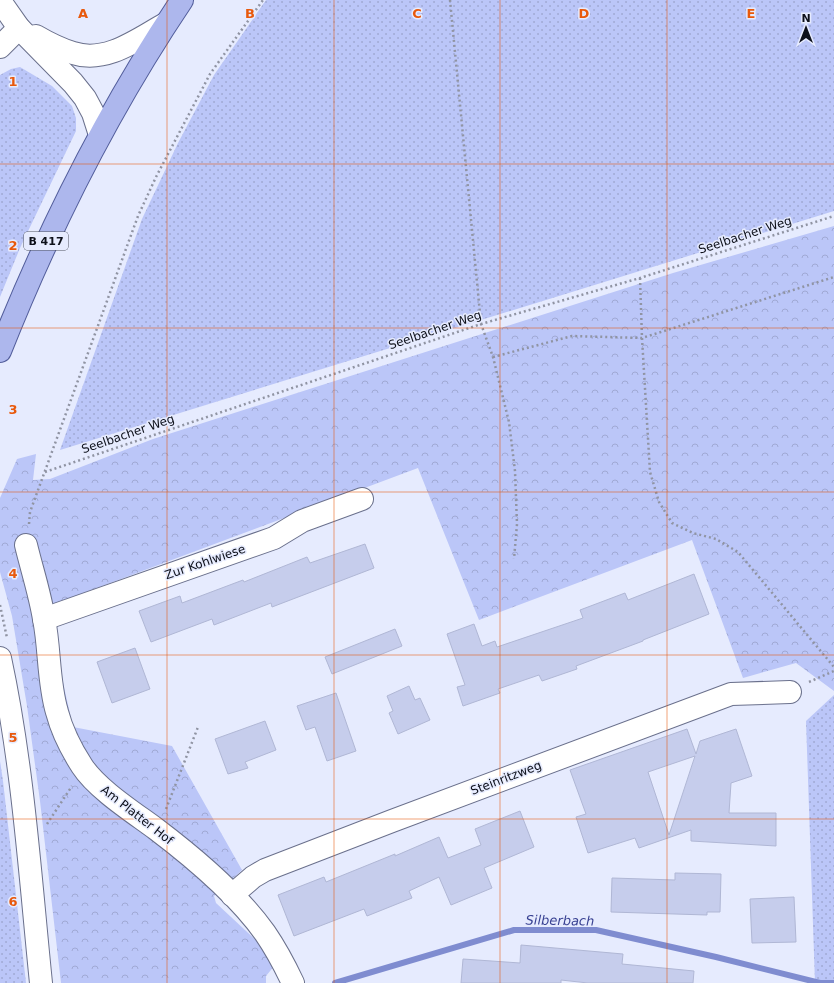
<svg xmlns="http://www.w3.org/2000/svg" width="834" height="983" font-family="'DejaVu Sans',sans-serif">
  <defs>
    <pattern id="grass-dots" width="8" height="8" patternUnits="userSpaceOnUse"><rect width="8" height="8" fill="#bbc6f8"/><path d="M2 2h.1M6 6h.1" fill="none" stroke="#a0a9d4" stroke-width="1.8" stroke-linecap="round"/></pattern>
    <pattern id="forest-crowns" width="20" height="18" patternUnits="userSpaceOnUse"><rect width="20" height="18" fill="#bbc6f8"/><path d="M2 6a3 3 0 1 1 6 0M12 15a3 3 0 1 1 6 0" fill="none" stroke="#a0a9d4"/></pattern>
  </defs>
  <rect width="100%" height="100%" fill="#e6ebfe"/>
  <!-- grass -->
  <g fill="url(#grass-dots)">
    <path d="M266,0h568v211l-774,239 82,-231 36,-76 36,-68z"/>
    <path d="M20,67l32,19 20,20 4,12v13l-56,117 -20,49v-222l11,-6z"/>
    <path d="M834,695v288h-19l-9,-262z"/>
    <path d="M0,761l3,20 23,202h-26z"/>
  </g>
  <!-- forest -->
  <path fill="url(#forest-crowns)" d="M834,226v465l-38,-28 -53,15 -51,-138 -213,80 -61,-152 -372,139 27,120 99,19 70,124 -28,26 2,7 43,40 16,22 -9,11v7h-205l-21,-182 -13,-95 -15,-90 -12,-44v-74l17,-39 19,-5 -3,26 17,-1 103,-40 520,-166z"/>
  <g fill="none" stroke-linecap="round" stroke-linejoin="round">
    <!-- stream -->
    <path stroke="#7f8cd0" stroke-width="6" d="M335,983l179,-53h82l120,27 104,26h14"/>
  </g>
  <!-- building -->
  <g fill="#c6cdec" stroke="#b0b7d5" fill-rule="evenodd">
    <path d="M365,544l9,24 -102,39 -1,-4 -57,22 -2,-6 -61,23 -12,-31 41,-15 2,7 61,-23 1,2 63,-25 3,6z"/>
    <path d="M694,574l15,40 -66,26v1l-67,25 1,3 -35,12 -3,-6 -41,14 2,4 -37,13 -6,-19 8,-2 -18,-51 27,-10 8,22 13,-5 2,6 86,-29 -3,-8 45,-17 3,7z"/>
    <path d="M395,629l7,17 -70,28 -7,-17z"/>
    <path d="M135,648l15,41 -38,14 -15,-41z"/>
    <path d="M409,686l6,14 5,-2 10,22 -32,14 -9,-21 4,-2 -6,-15z"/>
    <path d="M336,693l20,58 -29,10 -12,-34 -9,3 -9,-24z"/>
    <path d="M265,721l11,29 -31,12 3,6 -20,6 -13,-35z"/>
    <path d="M687,729l9,25 4,-13 36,-12 16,47 -21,7 -2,30h47v33l-85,-5v-11l-52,18 -4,-10 -47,15 -12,-36 10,-3 -16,-44zM695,756l-26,79 -21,-63z"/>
    <path d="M520,811l14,36 -50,21 8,20 -41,17 -12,-28 -30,14 3,7 -45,18 -3,-7 -70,27 -16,-41 46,-18 2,5 69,-28v2l44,-19 9,21 33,-13 -6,-16z"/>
    <path d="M675,873l46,1 -1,38h-13v3l-96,-3 1,-34 63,2z"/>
    <path d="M794,897l2,45 -44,1 -2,-44z"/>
    <path d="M521,945l102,9 -1,10 72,7 -1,12h-105l-27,-3v3h-100l2,-24 57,4z"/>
  </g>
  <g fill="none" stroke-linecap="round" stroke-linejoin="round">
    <!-- minor casing -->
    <g stroke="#6a708c" stroke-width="24">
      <g id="minor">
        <path d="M0,1l19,27 54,55 12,15 8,15 7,22"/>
        <path d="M36,36c12,7 24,13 37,17 33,11 65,-14 92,-29"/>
        <path d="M0,47l19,-19"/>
        <path d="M26,545c6,25 14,49 18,74 6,30 4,63 13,93 5,19 14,37 25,54 15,23 51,46 74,63 37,28 82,66 109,104 11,16 20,33 28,50"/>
        <path d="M44,619l230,-81 28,-17 60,-22"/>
        <path d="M0,658c23,107 30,217 41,325"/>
        <path d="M232,895l21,-18 12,-7 127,-49 339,-127 59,-2"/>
      </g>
    </g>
    <!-- major casing -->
    <g stroke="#525d9b" stroke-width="24">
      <path id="major" d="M0,351c49,-123 108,-241 182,-351"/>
    </g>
    <!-- path -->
    <g stroke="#9094a3" stroke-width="2.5" stroke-dasharray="2 3" stroke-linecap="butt">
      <path d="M450,0l31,324 12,33 16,65 6,49 2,53 -3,35"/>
      <path d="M640,278l2,60 8,134 9,30 13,21 21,10 23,6 22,13 96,115"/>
      <path d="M493,357l79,-21 70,2 192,-61"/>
      <path d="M45,472l436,-148 159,-46 194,-62"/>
      <path d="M29,524l1,-12 108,-296 18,-39 54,-103 53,-74"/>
      <path d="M0,605l7,33"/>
      <path d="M809,682l25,-11"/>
      <path d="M166,809l32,-82"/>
      <path d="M47,824l25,-38"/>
    </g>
    <!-- minor -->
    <use href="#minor" stroke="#fff" stroke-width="22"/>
    <!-- major -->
    <use href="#major" stroke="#adb7ed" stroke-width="22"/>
  </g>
  <!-- grid -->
  <path fill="none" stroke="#e8590c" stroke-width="1" stroke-opacity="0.55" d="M167,0v983M334,0v983M500,0v983M667,0v983M0,164h834M0,328h834M0,492h834M0,655h834M0,819h834"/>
  <g text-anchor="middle" stroke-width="3" stroke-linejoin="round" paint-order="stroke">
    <!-- shield labels -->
    <rect fill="#e6ebfe" stroke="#4e525e" stroke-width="1" x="24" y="232" width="44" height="18" rx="3"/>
    <g font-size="11" font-weight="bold" fill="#0d101a">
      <text x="46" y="245">B 417</text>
    </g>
    <!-- street labels -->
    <g font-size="12" fill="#0d101a" stroke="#e6ebfe">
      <text transform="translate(745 235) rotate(-18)" y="4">Seelbacher Weg</text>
      <text transform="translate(435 330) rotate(-19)" y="4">Seelbacher Weg</text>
      <text transform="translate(128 434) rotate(-19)" y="4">Seelbacher Weg</text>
      <text transform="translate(205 562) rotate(-19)" y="4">Zur Kohlwiese</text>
      <text transform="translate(506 778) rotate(-21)" y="4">Steinritzweg</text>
      <text transform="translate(137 815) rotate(38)" y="4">Am Platter Hof</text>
    </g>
    <!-- water labels -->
    <g font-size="13" font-style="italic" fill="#394293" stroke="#e6ebfe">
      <text transform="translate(560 920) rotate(1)" y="5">Silberbach</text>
    </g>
  </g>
  <g font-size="13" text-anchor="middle" font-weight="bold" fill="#e8590c" stroke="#e6ebfe" stroke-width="3" stroke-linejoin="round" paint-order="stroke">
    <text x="83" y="18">A</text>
    <text x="250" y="18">B</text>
    <text x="417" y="18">C</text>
    <text x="584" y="18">D</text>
    <text x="751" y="18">E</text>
    <text x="13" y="86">1</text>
    <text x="13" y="250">2</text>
    <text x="13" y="414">3</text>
    <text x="13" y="578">4</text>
    <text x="13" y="742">5</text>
    <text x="13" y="906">6</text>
  </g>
  <!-- north arrow -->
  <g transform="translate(806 28)" stroke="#e6ebfe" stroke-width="3" paint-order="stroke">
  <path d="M0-3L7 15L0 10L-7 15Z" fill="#0d101a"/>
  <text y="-6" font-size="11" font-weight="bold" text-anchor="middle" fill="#0d101a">N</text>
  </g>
</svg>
